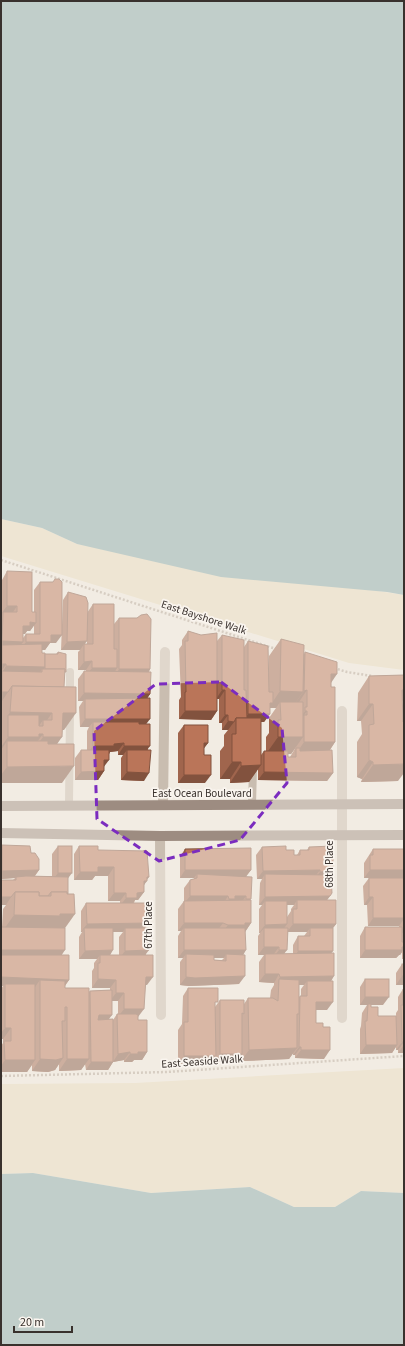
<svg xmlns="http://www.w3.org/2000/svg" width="405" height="1346" font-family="'Source Sans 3',sans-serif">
  <rect width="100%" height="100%" fill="#f2ece3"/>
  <!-- sand -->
  <g fill="#e9dcbe">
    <path d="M1,519l41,9 35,16 327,51v75l-55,-7 -348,-107z"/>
    <path d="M404,1068v125l-43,-2 -26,16h-41l-44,-20 -99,6 -118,-20 -32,1v-90l134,-1z"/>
  </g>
  <!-- water -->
  <g fill="#85a9ac">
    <path d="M1,1h403v594l-17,-3 -166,-15 -144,-33 -35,-16 -41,-9z"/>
    <path d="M33,1173l118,20 99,-6 44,20h41l26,-16 43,2v152h-403v-171z"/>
  </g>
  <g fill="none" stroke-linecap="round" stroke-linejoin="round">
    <!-- path -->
    <g stroke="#b5a79a" stroke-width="2.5" stroke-dasharray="2 2" stroke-linecap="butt">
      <path d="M1,560l275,89"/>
      <path d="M334,668l13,4 25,4"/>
      <path d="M1,1076l166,-4 237,-16"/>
    </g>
    <!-- service -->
    <g stroke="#c9bdb0" stroke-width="8">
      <path d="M70,698v-26"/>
      <path d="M69,805l1,-94"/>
      <path d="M252,805l1,-37"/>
    </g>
    <!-- minor -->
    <g stroke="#c9bdb0" stroke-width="10">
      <path d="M163,805l2,-153"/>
      <path d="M160,836l1,179"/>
      <path d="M342,1018v-307"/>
    </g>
    <!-- secondary -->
    <g stroke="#9d8c81" stroke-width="10">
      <path d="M1,806l403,-2"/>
      <path d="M1,833l159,3 244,-1"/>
    </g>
  </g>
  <!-- wall -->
  <g fill="#a0654d" fill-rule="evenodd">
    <path d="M7,571l25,41h2v-22l6,-8 16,61h-6l-5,7h-3v3l3,1h11l2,-2 6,22v56h-2l-5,14 5,39h-61v-81l1,-1h-1l1,-121zM34,625v9h-8l-3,4v-4h2l2,-3h3z"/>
    <path d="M68,592l19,21 6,-9 21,20 5,-6 31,51 -1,3 1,22 -3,4 -1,26 2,26 -4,31 -23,-1v-22l2,-3h-5v-4l-8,1 -1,2 -5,12v5l-6,9h-23v-22l6,-8h6v-19l2,-4h-9l-1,-20 4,-6h-5v-22l6,-8h2v-1h-8v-18l2,-2h-19l2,-50zM87,618v26h-2z"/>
    <path d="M188,631l29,10 5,-6 22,12 4,-6 21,33v-18l12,-17 23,15 1,-2 26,31 4,59 -5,8 3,23 -6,8 -69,-1v-11l-9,13 -19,1v-4h-10v-28l4,-5v-11l4,-5h-6v-7h-3v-24h-2v12l-6,9 -32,-1v-19l2,-3 -2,-48 3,-4v-5zM270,708h6l-7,10v15l-3,4v14h-2l-3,4v-33h3l6,-8zM296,747l-6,10h-2v-3h3z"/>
    <path d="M404,675v24l-2,2 -4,80 -37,1 1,-3 -5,-2v-35l5,-8 -1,-13h-4l1,-28 11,-17z"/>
    <path d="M184,725l24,18 -4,5 1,35h-27v-50z"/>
    <path d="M2,845l29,8 8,17 -4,6h17v-22l6,-8 10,33 -3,49 -3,27 7,25 -4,6v2l24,4 1,-1 20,-1v-2h-18v-17l2,-3v-5l3,-4h-18v-22l3,-5h-1v-21l5,-8h34v-2h-12v-25h-13l-3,4h-18v-26l5,-8 19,4 49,29 -3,6v7l-6,8h-3l-1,3 14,20 -3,5 2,57h-2l-7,31v4l9,32 -5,8h-8l-2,2h-8v-2l-11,2 -5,8h-22l-1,-6 -4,6 -22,1v-7l-4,6 -7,2 -16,-1v-6l-5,7h-26v-26l2,-3v-4h-2v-50l2,-3h-2v-59h1l1,-18 3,-4h-5v-25h12l2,-2 -14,1v-33zM113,932h10l-4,5v18h-9zM112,1001h6v13h-1l-4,6 -4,-1z"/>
    <path d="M262,847l24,3 8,5h3l3,-5h7l2,-3 21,29v20l-3,4 9,24 -3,4 -2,25v28l-4,29h-11v13l7,4 1,32 -29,-1v-3h-2v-2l-4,6 -48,2v-6l-5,7h-22v-4l-4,6h-32v-34l4,-6 1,-28 5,-8 27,17v2l5,-7 24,4 4,-6h22l1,-8 3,-5v-2l-15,-1v-20l5,-7h-6v-19l2,-3h-1v-24l3,-4h-3l1,-22 2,-4h-5l-1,-24zM287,905h7l-3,4v2l-4,6zM288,932h19l-3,4h-6l-5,9v9h-9zM299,985h5l-3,4v7l-2,1z"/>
    <path d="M185,849l66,21 -5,6 5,23 -1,1 1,23 -6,9 -2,23 -4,29 -50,2 -9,-1v-23l3,-4h-5v-22l3,-5h-3v-22l6,-8v-13l6,-8 4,-1v-1h-14v-21zM214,958h10l-2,2h-8z"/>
    <path d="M373,849h31v110h-2v-7l-2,3h-1l-3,3h-36v-22l5,-9h34v-1h-31l-1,-21h-3l-1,-19 6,-8h-5v-15z"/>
    <path d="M404,961v24h-8v-12l6,-9h1z"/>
    <path d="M365,979l18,26h-12v2l7,9h18v-3l2,-3v-13l5,-8h1v64h-6v-3h-2v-3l-4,6 -32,1v-25l1,-3 1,-13 5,-8h-7v-18z"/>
  </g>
  <!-- shaded-wall -->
  <g fill="#82523e">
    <path d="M7,606h10l-6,9 -8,-3 -2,2z"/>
    <path d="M30,622l6,1 -6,8h-3l-2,3h-8l6,-8z"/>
    <path d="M51,635h11l-6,8h-6l-5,7h-25l6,-8z"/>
    <path d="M2,641l21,1 -6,8 -15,-5 -1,1v-3z"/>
    <path d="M87,641l-3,4v-1l-4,6h-19l6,-8z"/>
    <path d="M92,661l-6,9h-8l6,-8z"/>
    <path d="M2,664h4l-5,8v-6z"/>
    <path d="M6,666l39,1 -3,5v-3l-4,6 -36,-2z"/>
    <path d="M92,668h25l-5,9 -26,-1z"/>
    <path d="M119,669h31l-5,9h-31z"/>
    <path d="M331,674h6l-8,12z"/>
    <path d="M222,690h3l-6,9h-3z"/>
    <path d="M307,690l-8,12h-3l8,-11z"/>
    <path d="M402,690h2v9l-6,8z"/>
    <path d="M280,691l23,1 -12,17 -11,-7 -4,6h-7l1,-5h2z"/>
    <path d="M2,692h6l-6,9h-1v-8z"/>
    <path d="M84,693l66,1 -5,8 -60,-3 -2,2h-5z"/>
    <path d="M369,704h4l-12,17h-4z"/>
    <path d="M185,711h32l-6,9 -32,-1z"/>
    <path d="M305,711h2l-8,11h-2z"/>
    <path d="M10,712l42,1 -12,17 3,-4v-6l-7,10 -28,-14z"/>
    <path d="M63,713h13l-12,17h-13z"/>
    <path d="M248,714h22l-6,8h-21z"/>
    <path d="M225,715h3l-6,8h-3z"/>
    <path d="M85,719h65l-6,8 -51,-5 -4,5h-9z"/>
    <path d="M228,721l6,1 -6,8h-6z"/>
    <path d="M39,734h4l-12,16 -24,-9 -6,9v-3l7,-10z"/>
    <path d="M43,737h19l-12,17h-19z"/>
    <path d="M278,737h25l-12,17h-25z"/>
    <path d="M304,742h31l-8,12h-31z"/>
    <path d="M124,743l-6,8 -8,1 -1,2h-22l6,-8z"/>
    <path d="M204,743h4l-6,8z"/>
    <path d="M124,746h26l-6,8 -17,-4 -4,5h-5z"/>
    <path d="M104,760h5l-6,8z"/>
    <path d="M369,760l4,2 -11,17 -5,-2z"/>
    <path d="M232,762h9l-11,17h-10z"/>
    <path d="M404,764v9l-6,8 -37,1 12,-17z"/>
    <path d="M261,765l-12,17 -19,1 11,-17z"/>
    <path d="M74,766l-12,17h-61v-8l6,-8z"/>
    <path d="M104,771l-6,9h-23l6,-8z"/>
    <path d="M127,772l22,1 -5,8 -23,-1z"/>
    <path d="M264,772l69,1 -6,8 -69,-1z"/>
    <path d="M184,775h27l-6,8h-27z"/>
    <path d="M98,867h16l-6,9h-13l-3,4h-18l6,-8z"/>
    <path d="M39,870l-6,8 -17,-1 -1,1 -14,1v-7l1,-1z"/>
    <path d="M185,870h66l-6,8 -48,-4 -3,4h-14z"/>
    <path d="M320,870l-6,8 -49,-4 -3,5h-5l6,-8z"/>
    <path d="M370,870h34v8h-40z"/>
    <path d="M333,871l-5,8 -14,1 6,-8z"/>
    <path d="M58,873h14l-6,8h-14z"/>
    <path d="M147,877h2l-3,4h1l-6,8h-3z"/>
    <path d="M144,892l-6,8h-3l-4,6h-11l6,-8 11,-5z"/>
    <path d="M114,893h12l-6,8h-12z"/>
    <path d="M190,896h38l-5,8h-39z"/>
    <path d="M235,896h11l-6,8 -17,3 6,-8z"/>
    <path d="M330,896l-6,8 -27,-4 -3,5h-29v-4l-3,4h-3l6,-8z"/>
    <path d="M1,897h10l-5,8h-5z"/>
    <path d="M369,897h4l-6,8h-3z"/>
    <path d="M60,914h15l-12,17 -61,1 12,-17z"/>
    <path d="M373,918h31v1l-5,7h-31z"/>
    <path d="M148,923l-6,9 -17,-4 -2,4h-39v-4l-2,4h-1l6,-8z"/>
    <path d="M184,923h39l-6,8 -33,-3 -3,3h-3z"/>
    <path d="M245,923h6l-6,9 -23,1 6,-8z"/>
    <path d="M287,924l-6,9 -17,-5 -4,5h-1l6,-8z"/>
    <path d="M293,924h43l-6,8 -20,-4 -3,4h-20z"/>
    <path d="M404,926v6l-1,1h-4z"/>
    <path d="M264,947h15l-6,8 -8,-1 -1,1h-6z"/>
    <path d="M404,947v2l-4,6h-1l-3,3h-36l5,-8z"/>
    <path d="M1,950h64l-6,9 -58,-1z"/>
    <path d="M113,950l-5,9 -8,-4 -3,4h-18l6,-8z"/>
    <path d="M149,950l-6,8 -24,1 6,-8z"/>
    <path d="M184,950h62l-5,9 -15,-5 -2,4h-38v-4l-3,4h-5z"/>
    <path d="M279,950h8l-6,8h-8z"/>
    <path d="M298,951h35l-6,8h-34z"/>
    <path d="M265,974h14l-5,9 -15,-1z"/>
    <path d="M245,976l-6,8 -50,2 -9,-1 6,-8z"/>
    <path d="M334,976l-5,9 -22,-4 -3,4h-26l1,-6 1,-2z"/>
    <path d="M402,976h2v9h-8z"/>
    <path d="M1,977l68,3 -6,8 -23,-8 -5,7 -30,-1v-2l-2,2h-2z"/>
    <path d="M146,977h7l-6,8h-7z"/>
    <path d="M98,979l18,1 -6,8h-18z"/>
    <path d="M116,993h8l-6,8h-8z"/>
    <path d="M365,997h24l-6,8h-23z"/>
    <path d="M316,1002h17l-6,8h-16z"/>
    <path d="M124,1009h20l-6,8h-20z"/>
    <path d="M99,1015h13l-6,8h-13z"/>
    <path d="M5,1028h6l-8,11h-2v-6z"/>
    <path d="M402,1042h2l-6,8h-2z"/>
    <path d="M366,1045h31l-5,8 -32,1z"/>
    <path d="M404,1045v8h-6z"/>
    <path d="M299,1047h2l-6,8h-2z"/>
    <path d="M297,1048l-8,11 -48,2 8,-11z"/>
    <path d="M301,1050h29l-6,9 -29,-1z"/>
    <path d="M130,1052l-6,8 -11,2 -5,8h-22l5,-8h22l5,-8z"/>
    <path d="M138,1052h9l-5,8h-8l-2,2h-8l6,-8z"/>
    <path d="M220,1054h22l-6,8h-22z"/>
    <path d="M184,1056h32l-6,8h-32z"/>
    <path d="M63,1058l-8,12 -7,2 -16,-1 8,-12z"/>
    <path d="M67,1059h22l-8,11 -22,1z"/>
    <path d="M5,1060h30l-8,12h-26v-6z"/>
  </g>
  <!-- building -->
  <g fill="#ba7559" stroke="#82523e">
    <path d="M7,571l25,1v40h4v11l-6,-1v4h-7v16l-21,-1 1,-29h14v-6h-10z"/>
    <path d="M55,579h4l3,3v53h-11v7h-25v-8h14v-52h13z"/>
    <path d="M68,592l18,5 2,6 -1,38 -20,1z"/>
    <path d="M93,604h21v45h3v19h-25v-7l-8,1v-18h9z"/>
    <path d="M147,614l4,5 -1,50h-31v-51h18l4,-3z"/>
    <path d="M188,631l13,4 16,-2v78h-32v-19h1l-1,-51h3z"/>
    <path d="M222,635l22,5v50h2l1,28h-11l-2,4 -6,-1v-6h-3v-25h-3z"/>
    <path d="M281,639l23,6 -1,47 -23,-1z"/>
    <path d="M248,641l20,5 1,46h4v11h-3v11h-22z"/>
    <path d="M42,644v9h3v14l-39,-1v-2h-4v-19z"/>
    <path d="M58,652l8,2v18h-2l1,-3h-20v-15h13z"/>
    <path d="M305,652l32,10v12h-6v13h4v55h-31v-27h3v-4h-2v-4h2v-17l-3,1z"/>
    <path d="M42,669h23l-1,18 -52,-1 -4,6h-6v-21l40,1z"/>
    <path d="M84,671l67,1 -1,22 -66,-1z"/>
    <path d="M404,675v15h-2l1,32h1v42l-31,1v-3l-4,-2v-35l5,-1 -1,-20h-4v-28z"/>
    <path d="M12,686l64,1v26h-13l-1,24h-19v-3h-4v3h-31v-22h31v11h4v-6h9v-7l-42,-1z"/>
    <path d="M150,698v21h-65v-20z"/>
    <path d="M280,702h23v35h-25v-17h3z"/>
    <path d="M236,718h25v47l-20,1v-4h-9v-28h4z"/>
    <path d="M93,722h46v2h11v22h-26v-3l-10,1v2h-21z"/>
    <path d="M184,725h24v18h-4v12h7v20h-27z"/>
    <path d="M7,741h41v3h26v22l-67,1z"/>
    <path d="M296,748h4v3l32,-1 1,23 -69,-1v-21h24v6h8z"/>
    <path d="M81,750h28v10h-5v11l-23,1z"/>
    <path d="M127,750h24l-2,23 -22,-1z"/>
    <path d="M2,845l28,1 1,7h4l4,6v11l-37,1z"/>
    <rect x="58" y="846" width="14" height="27"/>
    <path d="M79,846h19v4l49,1 2,26h-2v4h-3v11l-7,1v5h-11v-5h-12v-26h-16v5h-18z"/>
    <path d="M286,846v4h8v5h6v-5h9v-3l24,-1v25l-13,1v-2l-57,1 -1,-24z"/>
    <path d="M251,848v22h-66v-21z"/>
    <path d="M373,849h31v21h-34v-15h3z"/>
    <path d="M197,874l55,3 -1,22h-5v-3h-11v3h-6l-1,-3h-38v-16l7,-2z"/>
    <path d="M265,874l64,1 2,1 1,17 -2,3 -65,1z"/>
    <path d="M26,876l42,1v17h-1v-2h-16l-3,4h-9v-4h-24l-4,5h-10v-17h15v-3z"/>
    <path d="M369,878h35v40h-31v-21h-4z"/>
    <path d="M15,892h24v4h12v-4h16v2h7l1,20h-15v2l-46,-1z"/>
    <path d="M251,900v23h-6v2h-17l-5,-2h-39v-22z"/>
    <path d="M297,900h39v24h-43v-15h4z"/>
    <path d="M265,901h22v23l-22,1z"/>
    <path d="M86,903h62v20l-61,1z"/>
    <path d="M1,927l64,1v22h-64z"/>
    <path d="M365,927h37v15h2v5h-2v3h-37z"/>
    <path d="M84,928h29v22l-28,1z"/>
    <path d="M125,928h24v22l-24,1z"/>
    <path d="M184,928h61l1,22h-62z"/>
    <path d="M264,928h24l-1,22h-8v-3h-15z"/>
    <path d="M310,928h23v23h-35v-15h12z"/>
    <path d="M334,953v23l-54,1 -1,-3h-14v-20z"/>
    <path d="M186,954l28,1v5l12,1v-7l19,1v21l-50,2 -9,-1z"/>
    <path d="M1,955h68v25l-68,-3z"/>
    <path d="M100,955h53v22h-7l-2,32h-20v-16h-8v-13l-18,-1v-16h2z"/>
    <rect x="402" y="964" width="2" height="12"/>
    <path d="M279,979l20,1v34h-2v34l-48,2 -1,-52h25l5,3z"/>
    <rect x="365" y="979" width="24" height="18"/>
    <path d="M40,980l25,1v7h24v71h-22v-52h-2v14h-3l1,37 -7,2 -16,-1z"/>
    <path d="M307,981h26v21h-17v21h7v4h7v23h-29v-3h-2l1,-51h7z"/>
    <path d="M5,984h30v76h-30l-1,-19h7v-13h-6z"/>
    <path d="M188,988h30v14h-3l1,54h-32v-34h4z"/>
    <path d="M403,989h1v56v-3h-2l-1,-37h2z"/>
    <path d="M112,990v25h-13l-1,5 15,-1v43h-22l-1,-71z"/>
    <path d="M220,1000h24v14l-2,-1v41h-22z"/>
    <path d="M368,1004h3v3h7v9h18l1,29h-31l-1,-24h2z"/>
    <path d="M117,1014h19l2,1v5h9v32h-9v2h-8v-2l-12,2z"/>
  </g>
  <!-- marked area -->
  <path d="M0 0H405V1346H0ZM221,682l61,46 5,55 -47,57 -81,21 -62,-42 -3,-88 62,-47z" fill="#f2ece3" fill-opacity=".55" fill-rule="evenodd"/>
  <path fill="none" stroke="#7b2cbf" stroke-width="3" stroke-dasharray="8 5" stroke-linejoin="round" d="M221,682l61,46 5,55 -47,57 -81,21 -62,-42 -3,-88 62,-47z"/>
  <g text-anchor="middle" stroke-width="3.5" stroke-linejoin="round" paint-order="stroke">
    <!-- street labels -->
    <g font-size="11" fill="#39312d" stroke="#faf5ef">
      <text transform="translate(204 617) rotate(18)" y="4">East Bayshore Walk</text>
      <text x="202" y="797">East Ocean Boulevard</text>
      <text transform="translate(329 864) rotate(-90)" y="4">68th Place</text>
      <text transform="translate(148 925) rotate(-90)" y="4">67th Place</text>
      <text transform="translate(202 1061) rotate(-4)" y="4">East Seaside Walk</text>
    </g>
  </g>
  <!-- border -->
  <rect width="405" height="1346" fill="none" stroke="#39312d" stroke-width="4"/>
  <!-- scale -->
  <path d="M14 1326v6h58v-6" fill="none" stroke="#39312d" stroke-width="2"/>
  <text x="20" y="1326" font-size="12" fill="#39312d" stroke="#faf5ef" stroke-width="3" paint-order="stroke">20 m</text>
</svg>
